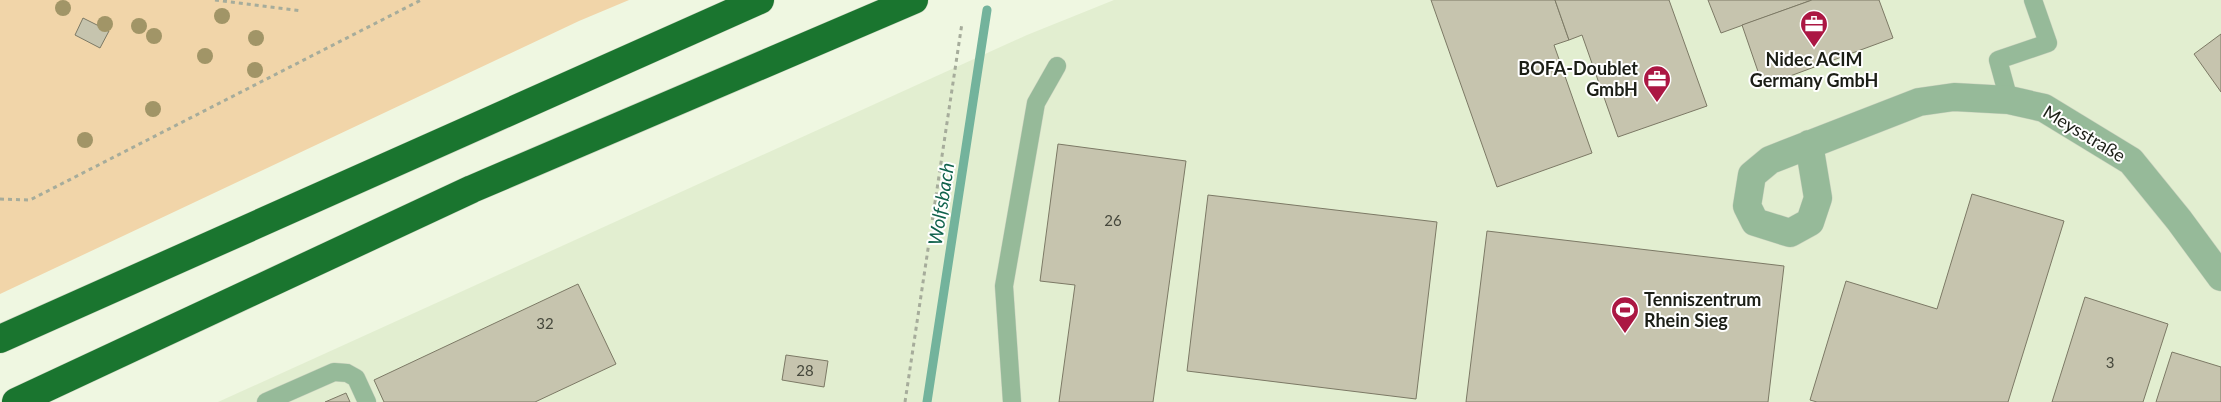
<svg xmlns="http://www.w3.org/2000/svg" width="2221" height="402" font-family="Lato,sans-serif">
  <rect width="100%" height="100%" fill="#eff7e1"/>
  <!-- built -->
  <path fill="#e2eed0" d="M1114,0h1107v402h-2003l809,-367z"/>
  <!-- green -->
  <path fill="#f1d5a9" d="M0,0h629l-50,21 -579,273z"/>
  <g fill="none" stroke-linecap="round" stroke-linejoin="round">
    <!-- stream -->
    <path stroke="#73b39c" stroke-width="9" d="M927,402l60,-392"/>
  </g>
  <!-- building -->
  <g fill="#c6c4ae" stroke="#7c7965">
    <path d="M1431,0h124l14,40 -15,5 38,108 -95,34z"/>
    <path d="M1555,0h114l38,106 -89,31 -36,-102 -13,5z"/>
    <path d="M1708,0h104l-91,33z"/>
    <path d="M1812,0h67l14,38 -130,48 -21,-61z"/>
    <path d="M83,18l26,13 -9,17 -25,-13z"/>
    <path d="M2221,34v58l-27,-38z"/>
    <path d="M1058,144l128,17 -33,241h-94l16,-117 -35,-4z"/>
    <path d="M1972,194l92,27 -56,181h-191l-7,-2 36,-119 91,28z"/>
    <path d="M1208,195l229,27 -21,177 -229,-28z"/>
    <path d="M1487,231l297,35 -16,136h-302z"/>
    <path d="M578,284l38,80 -81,38h-151l-10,-22z"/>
    <path d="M2085,297l83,27 -25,78h-91z"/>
    <path d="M2172,352l49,15v35h-65z"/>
    <path d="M786,355l42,6 -4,26 -42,-7z"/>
    <path d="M346,393l4,9h-25z"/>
  </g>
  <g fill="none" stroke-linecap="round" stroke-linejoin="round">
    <!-- lane casing -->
    <g stroke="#cdd4c1" stroke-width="19">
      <g id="lane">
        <path d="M2009,100l-11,-40 50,-17 -15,-43"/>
        <path d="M266,402l68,-30 13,1 9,5 11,24"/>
        <path d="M1012,402l-8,-116 32,-183 21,-37"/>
      </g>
    </g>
    <!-- street casing -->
    <g stroke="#cdd4c1" stroke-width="29">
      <path id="street" d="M1809,144l9,54 -8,24 -20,11 -35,-11 -8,-16 5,-31 18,-15 149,-58 35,-5 55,3 35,8 87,53 48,59 42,57"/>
    </g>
    <!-- highway casing -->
    <g stroke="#cdd4c1" stroke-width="29">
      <g id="highway">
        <path d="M0,339l760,-339"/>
        <path d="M16,402l456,-213 442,-189"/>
      </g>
    </g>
    <!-- path -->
    <g stroke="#a6ac9b" stroke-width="3" stroke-dasharray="4 4" stroke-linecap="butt">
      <path d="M215,0l87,11"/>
      <path d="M0,199l30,1 391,-200"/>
      <path d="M905,402l57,-379"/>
    </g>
    <!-- lane -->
    <use href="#lane" stroke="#96ba99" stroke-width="18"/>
    <!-- street -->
    <use href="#street" stroke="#96ba99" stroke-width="28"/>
    <!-- highway -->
    <use href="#highway" stroke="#1a752f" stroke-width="28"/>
  </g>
  <!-- trees -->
  <g fill="#a19567">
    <circle cx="63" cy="8" r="8"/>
    <circle cx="222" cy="16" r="8"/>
    <circle cx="105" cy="24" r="8"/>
    <circle cx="139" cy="26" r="8"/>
    <circle cx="154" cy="36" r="8"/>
    <circle cx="256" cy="38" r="8"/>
    <circle cx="205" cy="56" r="8"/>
    <circle cx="255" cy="70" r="8"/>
    <circle cx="153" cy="109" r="8"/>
    <circle cx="85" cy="140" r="8"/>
  </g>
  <!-- icons -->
  <defs>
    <g id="office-pin" transform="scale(1.4375)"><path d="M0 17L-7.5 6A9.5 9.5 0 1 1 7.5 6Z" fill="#ab1743" stroke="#fff"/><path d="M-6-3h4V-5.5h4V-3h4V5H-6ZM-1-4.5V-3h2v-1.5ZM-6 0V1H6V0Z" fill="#fff"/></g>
    <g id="stadium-pin" transform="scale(1.4375)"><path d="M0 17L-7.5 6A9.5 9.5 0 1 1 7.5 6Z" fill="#ab1743" stroke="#fff"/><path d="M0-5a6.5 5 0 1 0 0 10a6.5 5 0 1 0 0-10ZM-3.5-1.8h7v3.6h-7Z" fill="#fff"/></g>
  </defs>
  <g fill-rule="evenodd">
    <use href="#office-pin" x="1814" y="24"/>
    <use href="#office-pin" x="1657" y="79"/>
    <use href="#stadium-pin" x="1625" y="310"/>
  </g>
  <g text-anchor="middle" stroke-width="4" stroke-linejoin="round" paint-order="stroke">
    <!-- number labels -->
    <g font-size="15" fill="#46483c">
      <text x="1113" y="226">26</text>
      <text x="545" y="329">32</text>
      <text x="2110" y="368">3</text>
      <text x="805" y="376">28</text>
    </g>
    <!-- poi labels -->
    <g font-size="18" font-weight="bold" fill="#1b1e16" stroke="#fff">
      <text x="1814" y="66">Nidec ACIM<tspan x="1814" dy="21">Germany GmbH</tspan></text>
      <text x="1638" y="75" text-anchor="end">BOFA-Doublet<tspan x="1638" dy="21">GmbH</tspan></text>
      <text x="1644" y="306" text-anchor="start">Tenniszentrum<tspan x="1644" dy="21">Rhein Sieg</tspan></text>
    </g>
    <!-- street labels -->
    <g font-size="18" fill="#1b1e16" stroke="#fff">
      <text transform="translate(2084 134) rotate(31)" y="6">Meysstraße</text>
    </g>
    <!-- water labels -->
    <g font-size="19" font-style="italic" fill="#10624c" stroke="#fff">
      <text transform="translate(941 204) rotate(-81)" y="7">Wolfsbach</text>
    </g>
  </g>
</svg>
